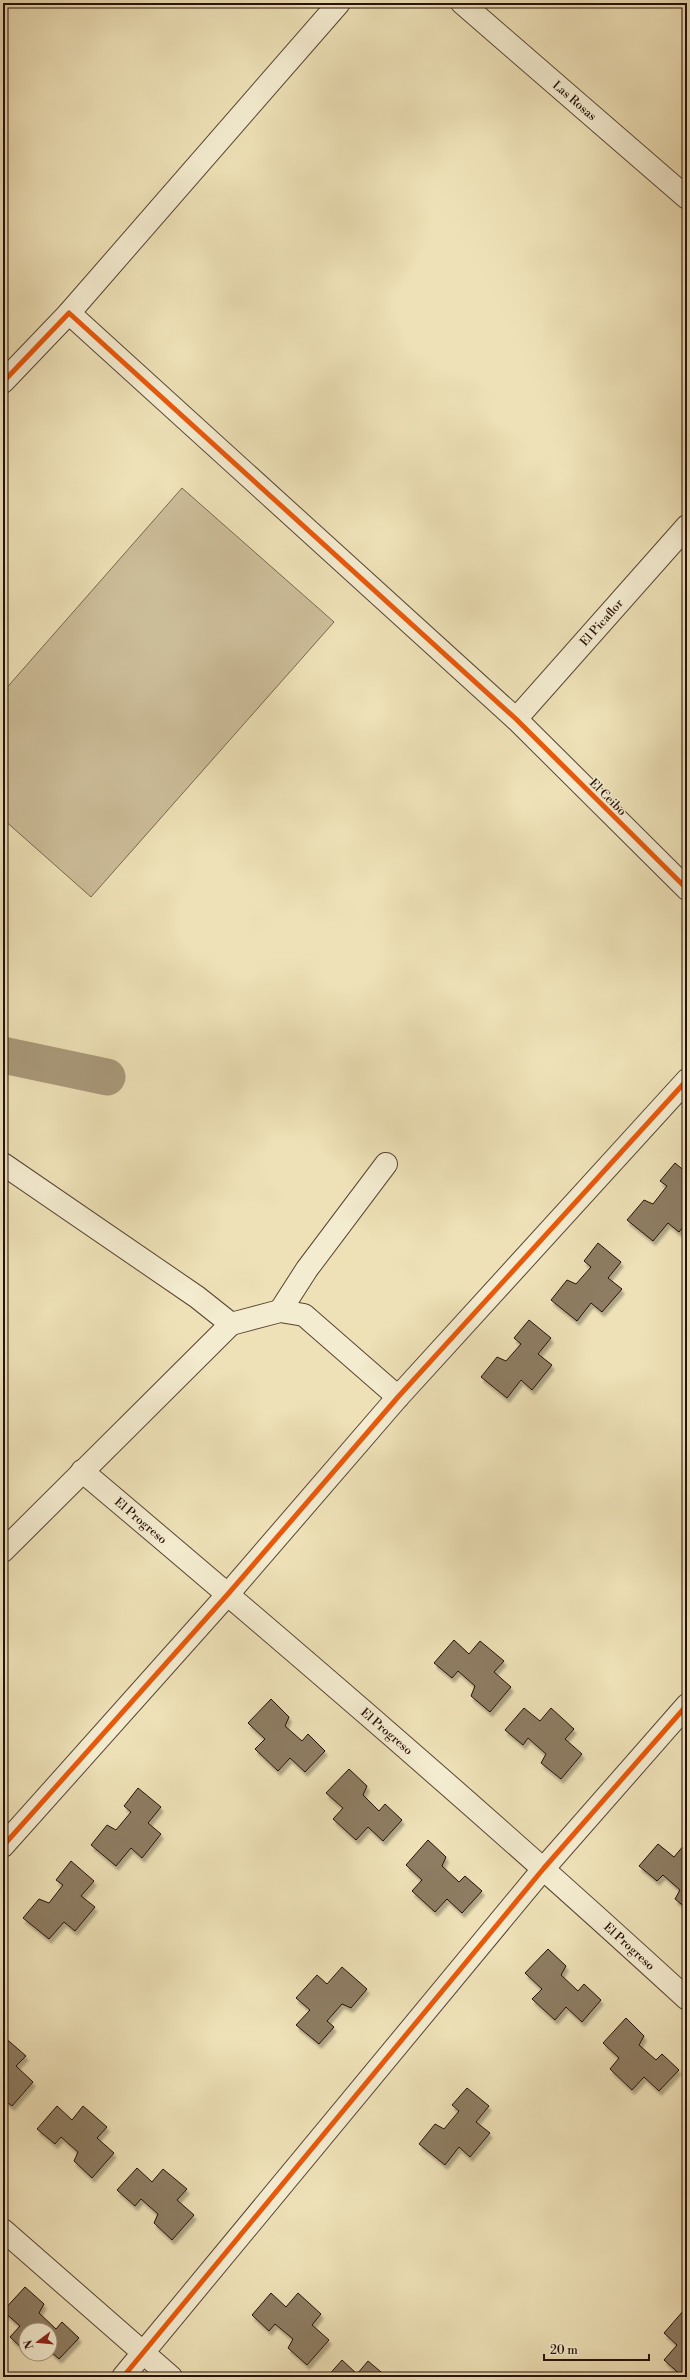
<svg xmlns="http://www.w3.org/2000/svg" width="690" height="2380" font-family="'Libre Bodoni',serif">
  <defs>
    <filter id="shadow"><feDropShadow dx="2.5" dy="4.5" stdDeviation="1" flood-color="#0004"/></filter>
  </defs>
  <rect width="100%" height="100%" fill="#eee1b7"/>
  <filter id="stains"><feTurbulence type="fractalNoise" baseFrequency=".005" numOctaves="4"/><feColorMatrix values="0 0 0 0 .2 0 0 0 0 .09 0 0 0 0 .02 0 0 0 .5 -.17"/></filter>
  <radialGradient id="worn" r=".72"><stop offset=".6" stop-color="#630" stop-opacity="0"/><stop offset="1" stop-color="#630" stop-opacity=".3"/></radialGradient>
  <!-- green -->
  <path fill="#ccbd99" stroke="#7a6650" d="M182,488l152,134 -243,275 -88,-78v-127z"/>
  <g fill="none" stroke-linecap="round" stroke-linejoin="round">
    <!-- canal -->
    <path stroke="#aa9a7b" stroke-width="37" d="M3,1055l104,22"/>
  </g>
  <!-- building -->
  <g fill="#8e7d63" stroke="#271007" filter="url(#shadow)">
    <path d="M675,1163l12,10v22l-2,2 2,2v23l-8,10 -11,-9 -15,18 -26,-21 17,-20 9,4 14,-18 -7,-5z"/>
    <path d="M598,1243l23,19 -13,16 14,11 -20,23 -11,-9 -14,18 -26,-21 16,-20 9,4 15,-17 -7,-6z"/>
    <path d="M529,1320l22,18 -13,16 14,11 -20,25 -11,-10 -14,18 -26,-21 16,-20 9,4 15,-17 -7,-6z"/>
    <path d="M454,1640l15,14 11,-13 24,20 -10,11 17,15 -21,25 -19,-16 4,-10 -17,-15 -6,7 -18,-15z"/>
    <path d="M271,1699l18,18 -4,9 17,15 6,-7 17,17 -20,21 -15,-14 -12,13 -23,-22 10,-10 -17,-16z"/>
    <path d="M524,1708l16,13 11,-13 23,21 -9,10 17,15 -21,25 -20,-16 5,-9 -18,-16 -5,7 -18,-15z"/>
    <path d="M349,1769l18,17 -4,9 16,16 6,-7 17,16 -19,21 -15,-14 -12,13 -23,-21 10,-11 -17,-15z"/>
    <path d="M138,1788l23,19 -13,16 13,11 -19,24 -11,-10 -15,18 -25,-21 16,-20 9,5 15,-18 -7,-6z"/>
    <path d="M428,1840l18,17 -4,9 17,16 6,-6 17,15 -20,22 -15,-14 -12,13 -23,-21 10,-11 -16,-15z"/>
    <path d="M658,1844l16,13 11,-13 2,1v64l-12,-10 5,-9 -17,-15 -6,6 -18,-15z"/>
    <path d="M71,1861l23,20 -13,15 14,11 -20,24 -11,-9 -15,17 -26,-21 16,-19 10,4 14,-18 -7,-5z"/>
    <path d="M548,1949l18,17 -5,9 17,16 6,-7 17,16 -19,22 -16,-15 -11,13 -23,-21 10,-10 -17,-16z"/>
    <path d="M342,1967l25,22 -16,19 -9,-4 -15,17 7,6 -15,17 -23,-19 14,-15 -14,-12 21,-23 10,9z"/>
    <path d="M626,2018l18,18 -5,9 17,15 6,-6 17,16 -20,21 -15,-14 -12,13 -22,-21 9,-11 -16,-15z"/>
    <path d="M3,2036l23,20 -10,10 17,16 -21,24 -9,-7z"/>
    <path d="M467,2088l22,18 -13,16 14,11 -20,24 -11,-10 -14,18 -26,-21 16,-20 9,5 15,-18 -7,-6z"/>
    <path d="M57,2106l15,14 11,-14 24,21 -10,11 17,15 -22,25 -18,-17 4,-9 -17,-15 -6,7 -18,-15z"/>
    <path d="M137,2168l15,14 11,-13 24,20 -10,11 17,15 -22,25 -18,-17 4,-9 -17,-15 -6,7 -18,-16z"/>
    <path d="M25,2287l19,17 -5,9 17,16 6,-7 17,16 -20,21 -9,-8v-21h-24v22l-16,-15 10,-11 -17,-15z"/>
    <path d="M271,2293l15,14 12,-14 23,21 -9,11 17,15 -22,25 -19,-17 5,-9 -18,-15 -6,7 -17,-16z"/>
    <path d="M684,2310l3,2v65h-4l-19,-17 13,-15 -13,-12z"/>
    <path d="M342,2360l15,14 11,-13 19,16h-60z"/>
  </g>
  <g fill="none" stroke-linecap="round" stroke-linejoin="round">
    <!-- minor casing -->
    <g stroke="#594433" stroke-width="24">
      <g id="minor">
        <path id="s1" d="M462,3l225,195"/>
        <path d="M69,313l270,-310"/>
        <path d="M3,382l66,-69 447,406 171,170"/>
        <path id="s2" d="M516,719l171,-193"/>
        <path d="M3,1164l194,133 34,27 49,-13 24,4 94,82"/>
        <path d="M280,1311l27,-42 79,-105"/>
        <path id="s3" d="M82,1471c205,173 408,347 605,528"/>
        <path d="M3,1551l228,-227"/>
        <path d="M3,1846l225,-252 170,-197 289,-317"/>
        <path d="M3,2230l168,147"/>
        <path d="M123,2377l421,-509 143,-163"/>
      </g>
    </g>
    <!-- minor -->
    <use href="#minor" stroke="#f4ecd0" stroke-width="22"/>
    <!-- cycleway casing -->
    <g stroke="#f4ecd0" stroke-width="8">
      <g id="cycleway">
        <path d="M3,382l66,-69 447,406 171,170"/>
        <path d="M3,1846l225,-252 170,-197 289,-317"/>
        <path d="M123,2377l421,-509 143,-163"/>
      </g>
    </g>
    <!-- cycleway -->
    <use href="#cycleway" stroke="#e8590c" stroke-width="5"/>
  </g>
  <g text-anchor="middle" stroke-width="3" stroke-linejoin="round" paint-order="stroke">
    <!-- street labels -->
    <g font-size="12" fill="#271007" stroke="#f4ecd0">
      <text dy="4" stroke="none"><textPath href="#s1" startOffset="149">Las Rosas</textPath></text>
      <text dy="4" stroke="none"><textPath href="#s2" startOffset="129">El Picaflor</textPath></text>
      <text transform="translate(608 797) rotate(45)" y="4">El Ceibo</text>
      <text dy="4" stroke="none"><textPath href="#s3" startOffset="77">El Progreso</textPath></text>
      <text dy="4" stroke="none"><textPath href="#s3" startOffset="401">El Progreso</textPath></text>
      <text dy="4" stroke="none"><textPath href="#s3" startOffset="725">El Progreso</textPath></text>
    </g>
  </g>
  <!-- margin -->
  <rect width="690" height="2380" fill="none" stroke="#eee1b7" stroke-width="16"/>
  <rect x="4" y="4" width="682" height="2372" fill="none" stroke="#271007" stroke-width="2"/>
  <rect x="8" y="8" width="674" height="2364" fill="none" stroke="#271007"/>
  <!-- north arrow -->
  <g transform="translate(38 2342) rotate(254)"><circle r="19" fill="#f4ecd0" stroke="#a29480"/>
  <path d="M0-3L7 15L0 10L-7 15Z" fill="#8f2418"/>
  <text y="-6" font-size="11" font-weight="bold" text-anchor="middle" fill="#271007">N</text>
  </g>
  <!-- scale -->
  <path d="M544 2354v6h105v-6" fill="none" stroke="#271007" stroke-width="2"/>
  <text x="550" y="2354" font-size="12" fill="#271007" stroke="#f4ecd0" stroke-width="3" paint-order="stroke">20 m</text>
  <rect width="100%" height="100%" filter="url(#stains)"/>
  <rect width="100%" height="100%" fill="url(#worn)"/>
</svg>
